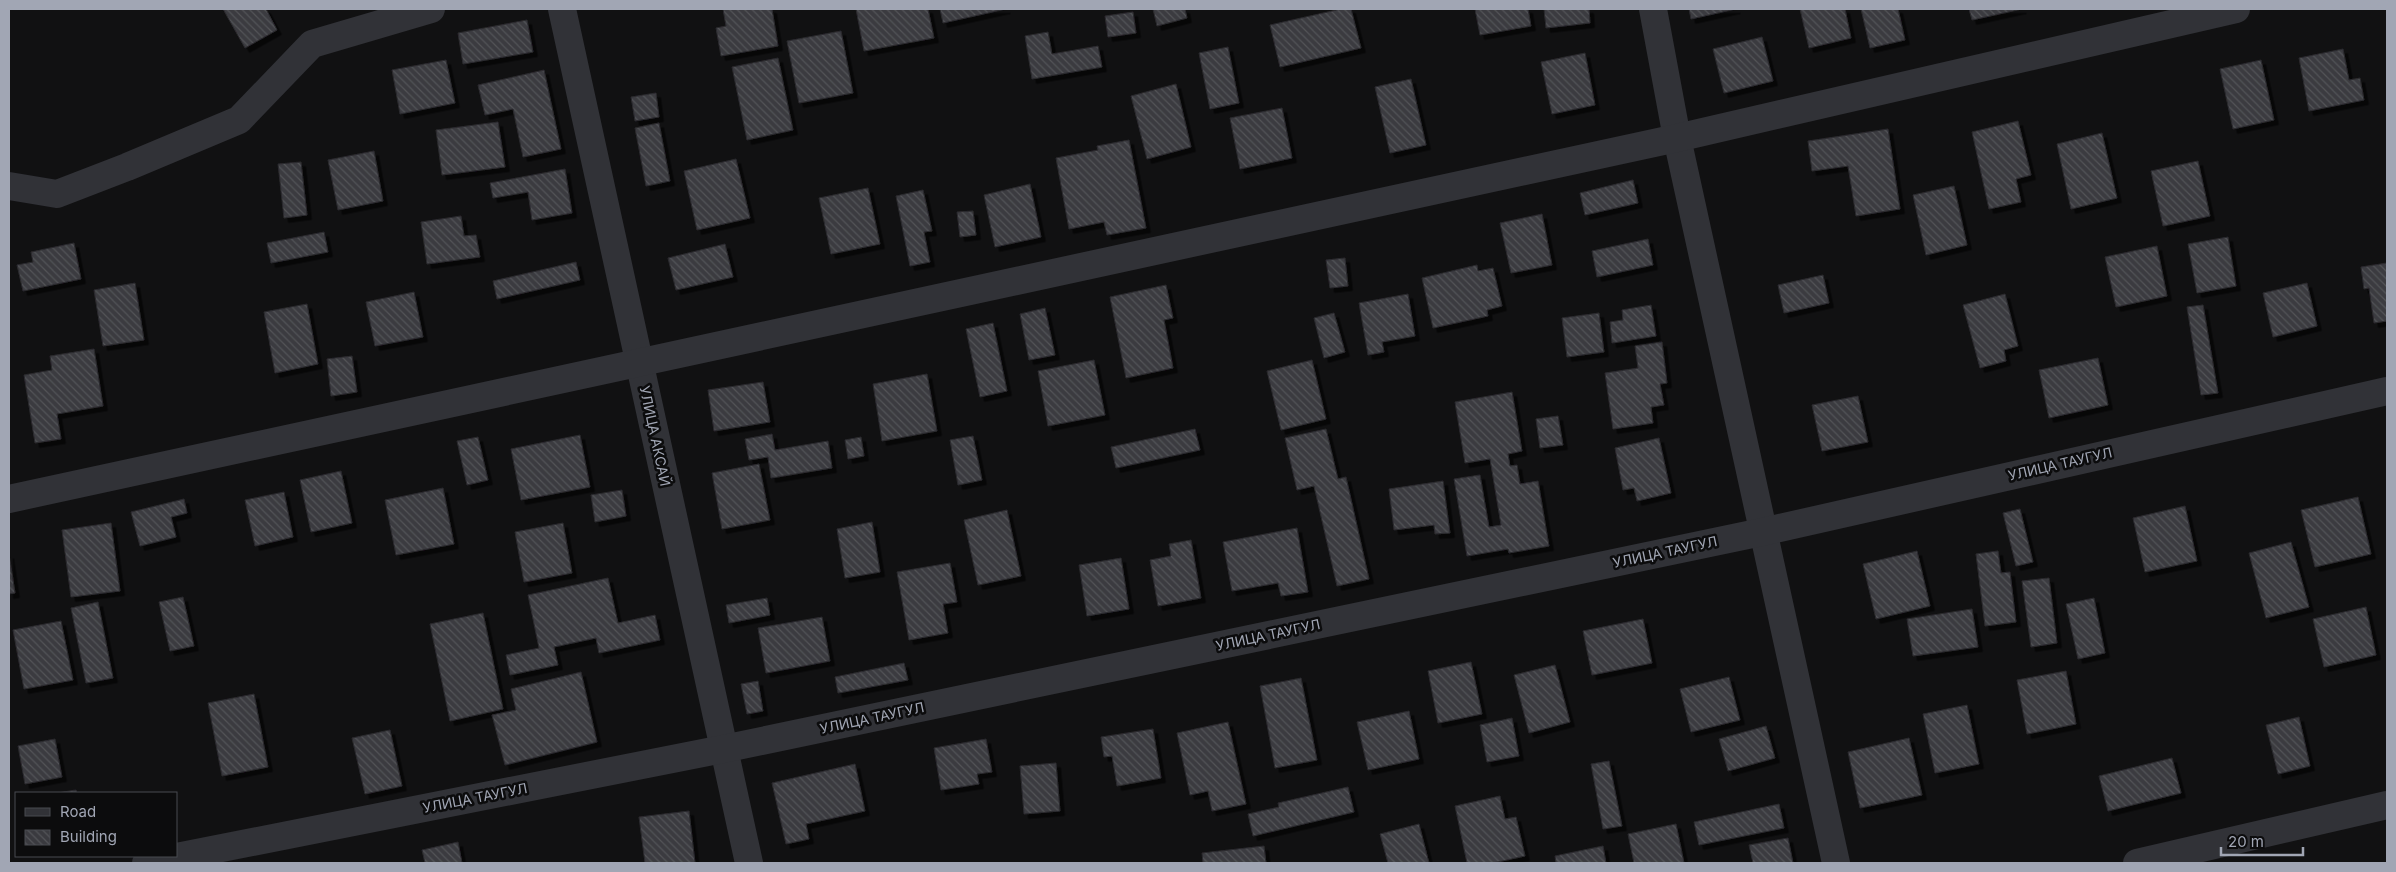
<svg xmlns="http://www.w3.org/2000/svg" width="2396" height="872" font-family="Inter,sans-serif">
  <defs>
    <pattern id="building-back-hatch" width="6" height="6" patternUnits="userSpaceOnUse" patternTransform="scale(1.25)"><rect width="6" height="6" fill="#3a3a3f"/><path d="M-1 5l2 2M0 0l6 6M5-1l2 2" fill="none" stroke="#535458"/></pattern>
    <filter id="shadow"><feDropShadow dx="4.5" dy="4.5" stdDeviation="0" flood-color="#0009"/></filter>
  </defs>
  <rect width="100%" height="100%" fill="#111112"/>
  <!-- building -->
  <g fill="url(#building-back-hatch)" stroke="#2b2a2e" filter="url(#shadow)">
    <path d="M223,9h43l11,21 -32,18z"/>
    <path d="M723,9h49l6,37 -57,10 -5,-28 10,-2z"/>
    <path d="M856,9h72l6,29 -70,13z"/>
    <path d="M940,9h66l-63,14z"/>
    <path d="M1153,9h32l2,9 -30,8z"/>
    <path d="M1341,9h10l10,39 -81,19 -10,-42z"/>
    <path d="M1475,9h53l3,17 -51,9z"/>
    <path d="M1544,9h45l1,14 -44,5z"/>
    <path d="M1689,9h47l-45,10z"/>
    <path d="M1800,9h45l6,29 -42,10z"/>
    <path d="M1861,9h37l7,31 -35,8z"/>
    <path d="M1969,9h53l-50,11z"/>
    <path d="M1133,12l3,21 -28,4 -3,-21z"/>
    <path d="M527,20l6,32 -70,12 -5,-31z"/>
    <path d="M841,31l12,62 -54,10 -12,-62z"/>
    <path d="M1048,32l4,22 46,-8 4,21 -70,12 -7,-43z"/>
    <path d="M1762,37l11,44 -49,12 -11,-44z"/>
    <path d="M1228,47l11,56 -29,6 -11,-56z"/>
    <path d="M2343,49l6,31 11,-2 4,22 -55,11 -10,-53z"/>
    <path d="M1585,53l10,52 -43,9 -11,-52z"/>
    <path d="M778,58l15,72 -46,10 -15,-73z"/>
    <path d="M446,60l9,43 -55,11 -8,-44z"/>
    <path d="M2261,60l13,60 -41,9 -13,-60z"/>
    <path d="M544,70l17,79 -38,8 -10,-48 -28,6 -7,-30z"/>
    <path d="M1411,79l15,66 -36,8 -15,-66z"/>
    <path d="M1176,84l15,63 -44,12 -16,-63z"/>
    <path d="M656,93l3,24 -24,4 -4,-24z"/>
    <path d="M1282,108l10,50 -52,11 -10,-51z"/>
    <path d="M2018,121l13,54 -15,4 5,23 -32,7 -17,-77z"/>
    <path d="M498,122l7,45 -63,8 -6,-45z"/>
    <path d="M659,123l11,58 -24,5 -11,-58z"/>
    <path d="M1888,129l12,80 -44,7 -8,-50 -36,5 -4,-30z"/>
    <path d="M2102,133l15,65 -46,11 -14,-65z"/>
    <path d="M1129,140l17,88 -39,7 -3,-13 -35,7 -13,-71 42,-8 -1,-4z"/>
    <path d="M374,151l9,50 -45,9 -10,-50z"/>
    <path d="M736,159l14,59 -53,12 -13,-59z"/>
    <path d="M2198,161l12,55 -47,10 -12,-55z"/>
    <path d="M301,162l6,53 -23,3 -6,-54z"/>
    <path d="M565,169l7,44 -40,7 -4,-28 -35,6 -3,-15z"/>
    <path d="M1633,180l5,23 -53,12 -5,-22z"/>
    <path d="M1030,184l11,53 -46,10 -11,-52z"/>
    <path d="M1954,186l13,59 -41,10 -13,-60z"/>
    <path d="M868,188l12,56 -49,10 -12,-56z"/>
    <path d="M923,190l9,41 -8,1 6,30 -20,4 -14,-70z"/>
    <path d="M973,211l3,24 -16,2 -3,-25z"/>
    <path d="M1542,214l10,51 -41,8 -11,-50z"/>
    <path d="M461,216l3,20 12,-1 4,22 -53,7 -6,-42z"/>
    <path d="M324,232l4,20 -57,11 -4,-20z"/>
    <path d="M2228,237l8,49 -39,7 -9,-49z"/>
    <path d="M1648,239l5,26 -56,12 -5,-26z"/>
    <path d="M74,243l7,36 -58,12 -6,-26 16,-3 -2,-10z"/>
    <path d="M725,244l8,33 -57,13 -8,-32z"/>
    <path d="M2157,246l10,50 -51,11 -11,-50z"/>
    <path d="M1345,258l3,28 -18,2 -4,-28z"/>
    <path d="M576,262l4,18 -83,19 -4,-18z"/>
    <path d="M2387,263v58l-13,2 -5,-35 -5,1 -3,-22z"/>
    <path d="M1477,265l1,6 15,-3 9,38 -15,4 1,6 -55,12 -11,-50z"/>
    <path d="M1823,275l6,28 -45,10 -6,-28z"/>
    <path d="M135,283l9,57 -41,6 -9,-56z"/>
    <path d="M2307,283l10,43 -44,11 -10,-44z"/>
    <path d="M1166,285l7,33 -9,2 9,48 -47,10 -16,-81z"/>
    <path d="M414,292l9,45 -48,9 -9,-44z"/>
    <path d="M1408,294l7,42 -33,6 2,10 -16,3 -9,-52z"/>
    <path d="M2005,294l13,52 -14,4 2,11 -26,7 -17,-63z"/>
    <path d="M307,304l11,60 -43,9 -11,-61z"/>
    <path d="M1651,305l5,31 -44,7 -2,-21 13,-2 -1,-10z"/>
    <path d="M2203,305l15,88 -17,2 -14,-88z"/>
    <path d="M1045,308l10,47 -26,5 -9,-46z"/>
    <path d="M1334,313l11,39 -21,6 -10,-40z"/>
    <path d="M1599,313l5,39 -37,5 -5,-39z"/>
    <path d="M993,323l14,68 -27,6 -14,-68z"/>
    <path d="M1662,342l5,41 -7,1 4,21 -13,2 2,16 -40,6 -8,-56 33,-5 -3,-22z"/>
    <path d="M94,349l9,57 -46,8 4,25 -26,4 -11,-68 28,-5 -2,-14z"/>
    <path d="M352,356l5,36 -26,4 -4,-37z"/>
    <path d="M2098,358l10,47 -59,13 -10,-48z"/>
    <path d="M1094,360l11,55 -57,11 -10,-55z"/>
    <path d="M1312,360l14,59 -45,11 -14,-59z"/>
    <path d="M927,374l10,57 -55,10 -9,-57z"/>
    <path d="M763,382l7,40 -56,9 -6,-41z"/>
    <path d="M1512,392l10,59 -14,3 2,12 7,-1 3,19 18,-3 11,65 -40,7 -1,-4 -41,7 -13,-77 26,-4 9,52 12,-2 -11,-66 -25,4 -10,-61z"/>
    <path d="M1858,396l10,46 -46,9 -10,-46z"/>
    <path d="M1558,416l5,29 -23,3 -4,-29z"/>
    <path d="M1195,429l5,21 -84,18 -5,-21z"/>
    <path d="M1326,429l12,50 8,-2 23,102 -32,7 -23,-100 -17,4 -12,-52z"/>
    <path d="M772,434l3,16 53,-9 4,27 -61,10 -3,-21 -19,3 -4,-21z"/>
    <path d="M580,435l10,52 -69,13 -10,-51z"/>
    <path d="M973,436l9,44 -24,5 -8,-45z"/>
    <path d="M478,437l10,43 -21,5 -10,-44z"/>
    <path d="M861,437l3,19 -16,3 -3,-19z"/>
    <path d="M1659,438l12,55 -34,8 -3,-13 -11,2 -8,-42z"/>
    <path d="M759,464l11,56 -48,9 -10,-56z"/>
    <path d="M341,471l11,52 -41,9 -11,-52z"/>
    <path d="M1443,481l7,52 -15,1 -1,-9 -40,5 -5,-41z"/>
    <path d="M443,488l11,56 -58,11 -11,-55z"/>
    <path d="M622,490l4,26 -31,6 -4,-27z"/>
    <path d="M284,492l9,45 -38,9 -10,-46z"/>
    <path d="M2358,497l13,57 -56,13 -14,-57z"/>
    <path d="M184,499l3,14 -16,4 5,20 -36,9 -9,-34z"/>
    <path d="M2185,506l12,55 -52,11 -12,-54z"/>
    <path d="M2020,509l13,53 -17,4 -13,-53z"/>
    <path d="M1007,510l14,66 -43,9 -14,-65z"/>
    <path d="M872,522l8,50 -35,6 -8,-49z"/>
    <path d="M111,523l9,68 -49,6 -9,-67z"/>
    <path d="M563,523l9,50 -48,9 -9,-50z"/>
    <path d="M1297,528l11,64 -27,4 -3,-13 -46,8 -9,-49z"/>
    <path d="M1191,540l10,58 -43,8 -8,-46 21,-4 -2,-12z"/>
    <path d="M2291,542l18,65 -43,11 -17,-65z"/>
    <path d="M1917,551l13,55 -54,13 -13,-55z"/>
    <path d="M1998,551l3,22 9,-1 6,50 -31,4 -9,-72z"/>
    <path d="M9,554l6,39 -6,1z"/>
    <path d="M1121,558l8,51 -42,7 -8,-51z"/>
    <path d="M950,563l7,39 -14,2 5,29 -39,7 -12,-68z"/>
    <path d="M608,578l10,45 37,-8 5,25 -61,13 -3,-15 -42,9 4,18 -48,10 -4,-20 33,-7 -11,-53z"/>
    <path d="M2049,578l8,65 -26,4 -9,-66z"/>
    <path d="M183,597l11,49 -24,5 -11,-49z"/>
    <path d="M767,598l3,17 -41,8 -3,-18z"/>
    <path d="M2094,598l11,55 -27,6 -12,-55z"/>
    <path d="M98,602l15,76 -27,5 -15,-75z"/>
    <path d="M2366,607l10,48 -52,12 -11,-48z"/>
    <path d="M1972,609l6,38 -65,9 -6,-37z"/>
    <path d="M483,613l20,96 -53,12 -20,-97z"/>
    <path d="M822,617l8,44 -64,12 -8,-45z"/>
    <path d="M1643,619l9,44 -60,12 -9,-44z"/>
    <path d="M61,621l12,59 -49,9 -11,-59z"/>
    <path d="M1471,662l11,52 -44,9 -10,-52z"/>
    <path d="M904,663l4,17 -70,13 -3,-16z"/>
    <path d="M1555,665l15,57 -41,11 -15,-58z"/>
    <path d="M2066,671l10,53 -49,10 -10,-54z"/>
    <path d="M581,672l16,70 -92,23 -13,-50 24,-5 -5,-21z"/>
    <path d="M1729,677l11,43 -49,12 -11,-43z"/>
    <path d="M1301,678l16,82 -42,8 -15,-82z"/>
    <path d="M758,681l5,30 -16,3 -6,-30z"/>
    <path d="M254,694l14,73 -46,9 -14,-73z"/>
    <path d="M1967,705l12,59 -44,9 -12,-59z"/>
    <path d="M1409,711l10,48 -51,11 -11,-48z"/>
    <path d="M2299,717l11,49 -32,8 -12,-49z"/>
    <path d="M1512,718l7,38 -32,6 -7,-37z"/>
    <path d="M1228,722l18,82 -34,7 -4,-20 -18,4 -13,-62z"/>
    <path d="M1766,726l9,32 -47,13 -9,-32z"/>
    <path d="M1153,729l8,49 -44,8 -5,-30 -8,1 -3,-20z"/>
    <path d="M390,730l12,56 -37,8 -13,-56z"/>
    <path d="M1909,738l13,57 -62,13 -12,-56z"/>
    <path d="M55,739l7,38 -37,7 -7,-38z"/>
    <path d="M986,739l6,33 -15,2 2,10 -38,6 -7,-42z"/>
    <path d="M2172,758l9,35 -73,18 -9,-35z"/>
    <path d="M1609,761l13,65 -19,3 -12,-65z"/>
    <path d="M1056,763l4,48 -36,3 -4,-48z"/>
    <path d="M855,764l10,47 -59,13 3,15 -23,5 -14,-61z"/>
    <path d="M1348,787l6,25 -101,24 -5,-22 31,-7 -1,-4z"/>
    <path d="M76,790l1,3h-20z"/>
    <path d="M1500,796l5,23 11,-2 9,39 -32,7h-26l-12,-57z"/>
    <path d="M1779,804l5,24 -85,17 -5,-23z"/>
    <path d="M689,811l6,52h-50l-6,-46z"/>
    <path d="M1419,824l10,39h-41l-8,-29z"/>
    <path d="M1676,824l8,39h-50l-6,-29z"/>
    <path d="M1788,838l5,25h-40l-4,-18z"/>
    <path d="M458,842l4,21h-37l-3,-13z"/>
    <path d="M1264,846l2,17h-63l-1,-10z"/>
    <path d="M1603,846l3,17h-50l-1,-7z"/>
  </g>
  <g fill="none" stroke-linecap="round" stroke-linejoin="round">
    <!-- minor -->
    <g stroke="#313237" stroke-width="28">
      <path d="M562,9l187,854"/>
      <path d="M1653,9l24,129 159,725"/>
      <path d="M9,186l48,8 70,-27 112,-47 73,-76 119,-35"/>
      <path d="M9,499l1668,-361 559,-129"/>
      <path d="M146,863l577,-114 1039,-217 625,-141"/>
      <path d="M2137,863l250,-58"/>
    </g>
  </g>
  <g text-anchor="middle" stroke-width="5" stroke-linejoin="round" paint-order="stroke">
    <!-- street labels -->
    <g font-size="14" fill="#a1a6b4" stroke="#0c0c0d">
      <text transform="translate(655 436) rotate(78)" y="5">УЛИЦА АКСАЙ</text>
      <text transform="translate(2060 464) rotate(-13)" y="5">УЛИЦА ТАУГУЛ</text>
      <text transform="translate(1665 552) rotate(-12)" y="5">УЛИЦА ТАУГУЛ</text>
      <text transform="translate(1268 635) rotate(-12)" y="5">УЛИЦА ТАУГУЛ</text>
      <text transform="translate(872 718) rotate(-12)" y="5">УЛИЦА ТАУГУЛ</text>
      <text transform="translate(475 798) rotate(-11)" y="5">УЛИЦА ТАУГУЛ</text>
    </g>
  </g>
  <!-- border -->
  <rect width="2396" height="872" fill="none" stroke="#a1a6b4" stroke-width="20"/>
  <!-- legend -->
  <rect x="15" y="792" width="162" height="65" fill="#0c0c0d" stroke="#484a50"/>
  <rect x="25" y="808" width="25" height="8" fill="#313237" stroke="#484a50"/>
  <text x="60" y="817" font-size="15" fill="#a1a6b4">Road</text>
  <rect x="25" y="830" width="25" height="15" fill="url(#building-back-hatch)" stroke="#484a50"/>
  <text x="60" y="842" font-size="15" fill="#a1a6b4">Building</text>
  <!-- scale -->
  <path d="M2221 847v8h82v-8" fill="none" stroke="#a1a6b4" stroke-width="2.5"/>
  <text x="2228" y="847" font-size="15" fill="#a1a6b4" stroke="#0c0c0d" stroke-width="4" paint-order="stroke">20 m</text>
</svg>
